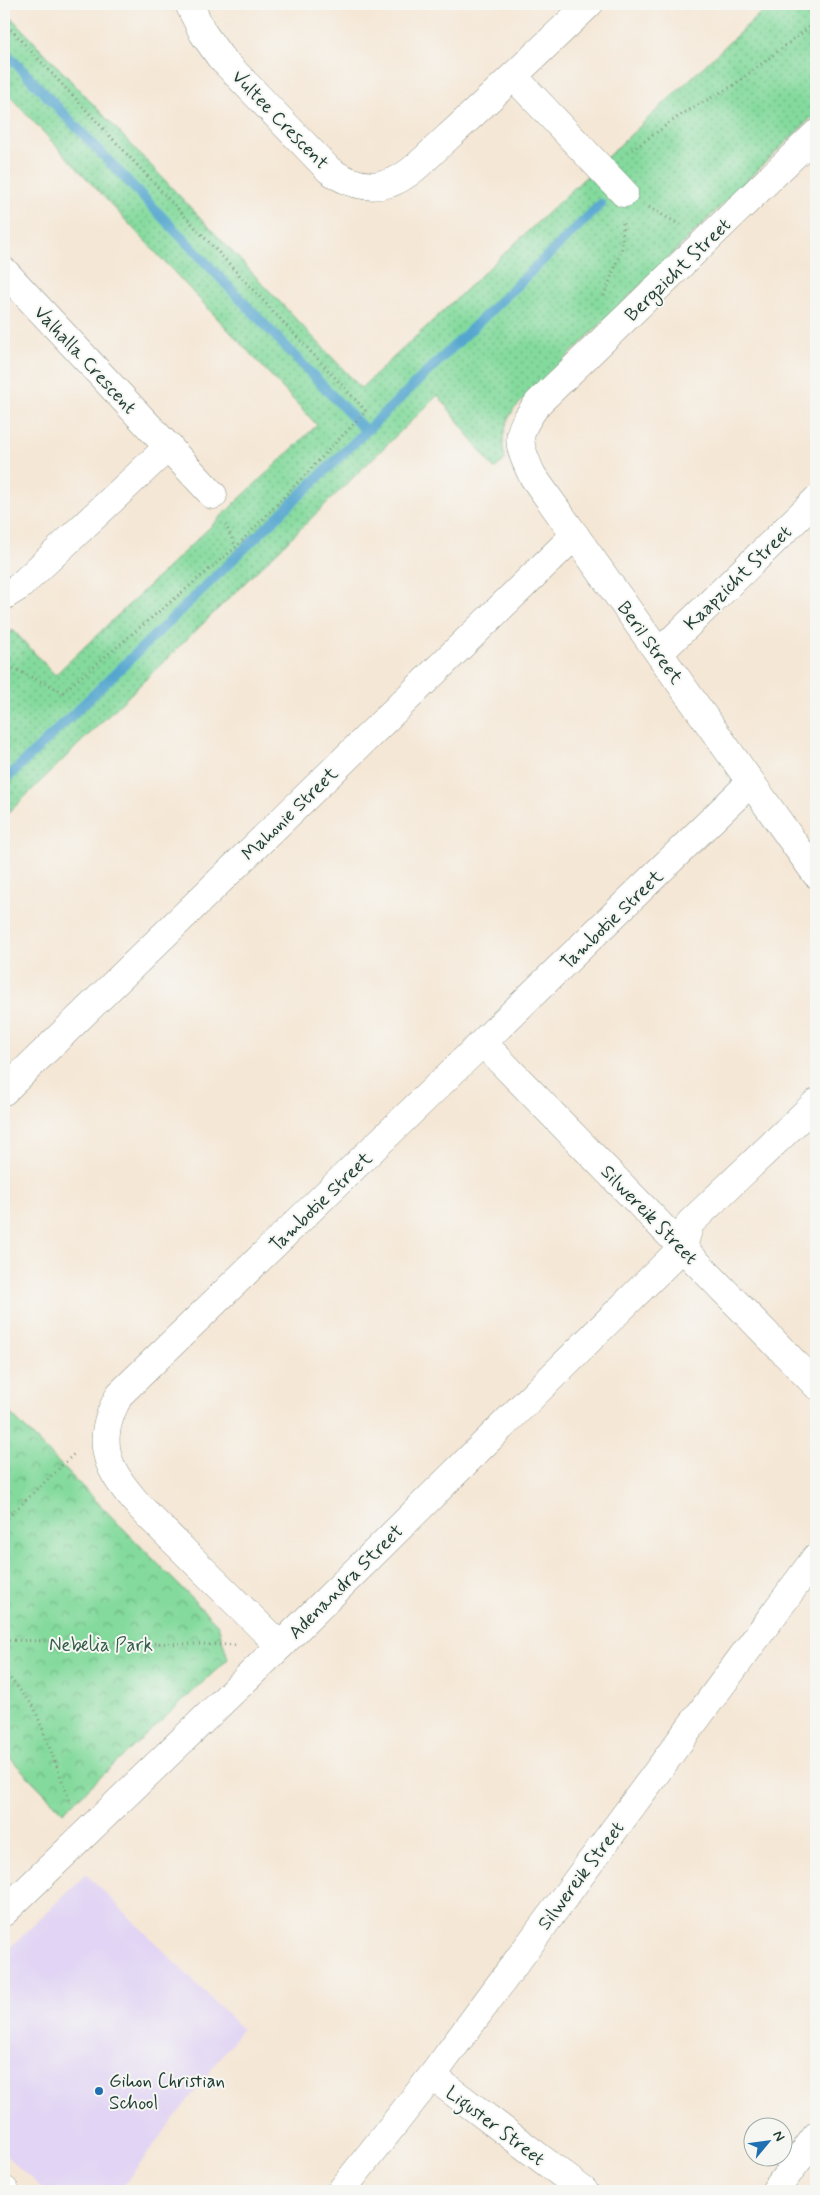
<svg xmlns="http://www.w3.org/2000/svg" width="820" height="2195" font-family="Mynerve,sans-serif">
  <defs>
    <pattern id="grass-dots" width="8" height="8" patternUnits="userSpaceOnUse" patternTransform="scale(1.25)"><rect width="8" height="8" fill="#84da9d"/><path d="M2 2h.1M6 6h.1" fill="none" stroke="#6bb281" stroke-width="1.8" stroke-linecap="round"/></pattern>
    <pattern id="park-crowns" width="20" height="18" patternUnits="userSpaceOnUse" patternTransform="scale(1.25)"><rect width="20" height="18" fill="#84da9d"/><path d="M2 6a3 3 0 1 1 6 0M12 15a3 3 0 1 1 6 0" fill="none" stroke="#6bb281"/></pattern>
  </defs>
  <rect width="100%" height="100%" fill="#f6f6f2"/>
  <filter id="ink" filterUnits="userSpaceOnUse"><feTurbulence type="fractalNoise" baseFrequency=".02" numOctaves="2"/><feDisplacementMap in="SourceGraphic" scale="10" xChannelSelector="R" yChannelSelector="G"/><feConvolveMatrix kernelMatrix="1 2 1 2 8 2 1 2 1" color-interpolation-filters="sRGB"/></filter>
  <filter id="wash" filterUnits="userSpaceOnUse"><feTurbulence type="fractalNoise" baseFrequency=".0096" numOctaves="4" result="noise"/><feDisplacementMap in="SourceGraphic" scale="20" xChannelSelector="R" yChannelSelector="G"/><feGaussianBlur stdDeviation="1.12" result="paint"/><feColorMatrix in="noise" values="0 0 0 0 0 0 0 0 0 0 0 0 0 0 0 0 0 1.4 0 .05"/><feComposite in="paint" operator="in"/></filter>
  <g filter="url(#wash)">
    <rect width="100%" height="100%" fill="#f5e7d6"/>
    <!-- built -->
    <path fill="#e1d4f4" d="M86,1874l156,155 -123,162h-74l-41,-37v-200z"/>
    <!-- grass -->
    <path fill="url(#grass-dots)" stroke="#528c68" d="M770,4h46v109l-302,296c-11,17 -13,32 -9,51l-11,9 -56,-74 -434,422v-179l9,-8 42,45 262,-250 -313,-335v-80l357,378z"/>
    <!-- park -->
    <path fill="url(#park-crowns)" stroke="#528c68" d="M4,1407l214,218 10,34 -165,153 -59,-60z"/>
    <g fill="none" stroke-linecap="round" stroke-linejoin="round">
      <!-- stream -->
      <g stroke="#54a6cf" stroke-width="10">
        <path d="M4,51l362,380"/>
        <path d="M4,781l597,-577"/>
      </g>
    </g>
  </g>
  <g filter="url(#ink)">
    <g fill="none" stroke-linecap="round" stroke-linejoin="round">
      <!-- minor casing -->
      <g stroke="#8a9285" stroke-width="29">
        <g id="minor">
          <path d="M189,4l14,29 17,24 109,113c18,13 38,20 61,13 22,-8 40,-30 57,-45 48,-44 95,-89 142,-134"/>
          <path d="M514,77l110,116"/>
          <path d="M816,134l-278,269c-23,31 -22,37 -6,72l284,399"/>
          <path d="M4,271l209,224"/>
          <path d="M4,596l16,-10 149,-140"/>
          <path d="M659,653l157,-153"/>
          <path d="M483,1043l333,342"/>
          <path d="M4,1091l571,-556"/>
          <path d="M280,1646c-34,-34 -69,-68 -103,-102 -21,-21 -54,-51 -66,-78 -11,-26 -4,-49 9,-72l631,-612"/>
          <path d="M4,1912l276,-266 403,-399 7,-24 126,-120"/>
          <path d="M432,2076l152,115"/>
          <path d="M4,2190l1,1"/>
          <path d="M341,2191l91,-115 384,-519"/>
          <path d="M775,2191l41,-55"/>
        </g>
      </g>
      <!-- path -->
      <g stroke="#8a9285" stroke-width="3" stroke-dasharray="1 4" stroke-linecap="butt">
        <path d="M4,22l362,389 -130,136"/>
        <path d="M628,153l54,-39 52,-29 82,-63"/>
        <path d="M649,207l31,18"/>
        <path d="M604,296l18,-48 1,-25"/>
        <path d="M4,646v8"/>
        <path d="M4,664l59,28 173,-145 -12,-26"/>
        <path d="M4,1521l72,-69"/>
        <path d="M4,1640l232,5"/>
        <path d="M4,1671l30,36 37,97"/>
      </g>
      <!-- minor -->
      <use href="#minor" stroke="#fff" stroke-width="28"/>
    </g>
  </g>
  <!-- markers -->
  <circle fill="#1f6fb2" stroke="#f6f6f2" stroke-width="2" cx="99" cy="2091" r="5"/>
  <g text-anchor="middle" stroke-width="4" stroke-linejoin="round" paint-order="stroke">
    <!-- street labels -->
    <g font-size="19" fill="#1f3d34" stroke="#f6f6f2">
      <text transform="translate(281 119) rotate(46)" y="7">Vultee Crescent</text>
      <text transform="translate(677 269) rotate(-44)" y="7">Bergzicht Street</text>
      <text transform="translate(86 359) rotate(47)" y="7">Valhalla Crescent</text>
      <text transform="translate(737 577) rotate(-44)" y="7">Kaapzicht Street</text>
      <text transform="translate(651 642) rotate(54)" y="7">Beril Street</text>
      <text transform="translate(289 813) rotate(-44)" y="7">Mahonie Street</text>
      <text transform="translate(611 919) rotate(-44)" y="7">Tambotie Street</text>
      <text transform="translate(320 1201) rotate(-44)" y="7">Tambotie Street</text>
      <text transform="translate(650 1214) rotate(46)" y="7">Silwereik Street</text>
      <text transform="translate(345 1581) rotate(-45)" y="7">Adenandra Street</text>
      <text transform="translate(580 1875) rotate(-53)" y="7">Silwereik Street</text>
      <text transform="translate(496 2125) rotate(37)" y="7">Liguster Street</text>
    </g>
    <!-- park labels -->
    <g font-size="19" fill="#335c49" stroke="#f6f6f2">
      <text x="101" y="1651">Nebelia Park</text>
    </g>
    <!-- poi labels -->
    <g font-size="19" fill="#1f3d34" stroke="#f6f6f2" text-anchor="start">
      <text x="109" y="2087">Gihon Christian<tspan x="109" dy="22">School</tspan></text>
    </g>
  </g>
  <!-- margin -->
  <rect width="820" height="2195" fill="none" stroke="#f6f6f2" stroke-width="20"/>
  <!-- north arrow -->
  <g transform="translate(768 2142) rotate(61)"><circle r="24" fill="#f6f6f2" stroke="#a0aca6"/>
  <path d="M0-4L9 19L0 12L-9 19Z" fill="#1f6fb2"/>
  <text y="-8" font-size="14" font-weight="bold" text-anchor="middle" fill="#1f3d34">N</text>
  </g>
</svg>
